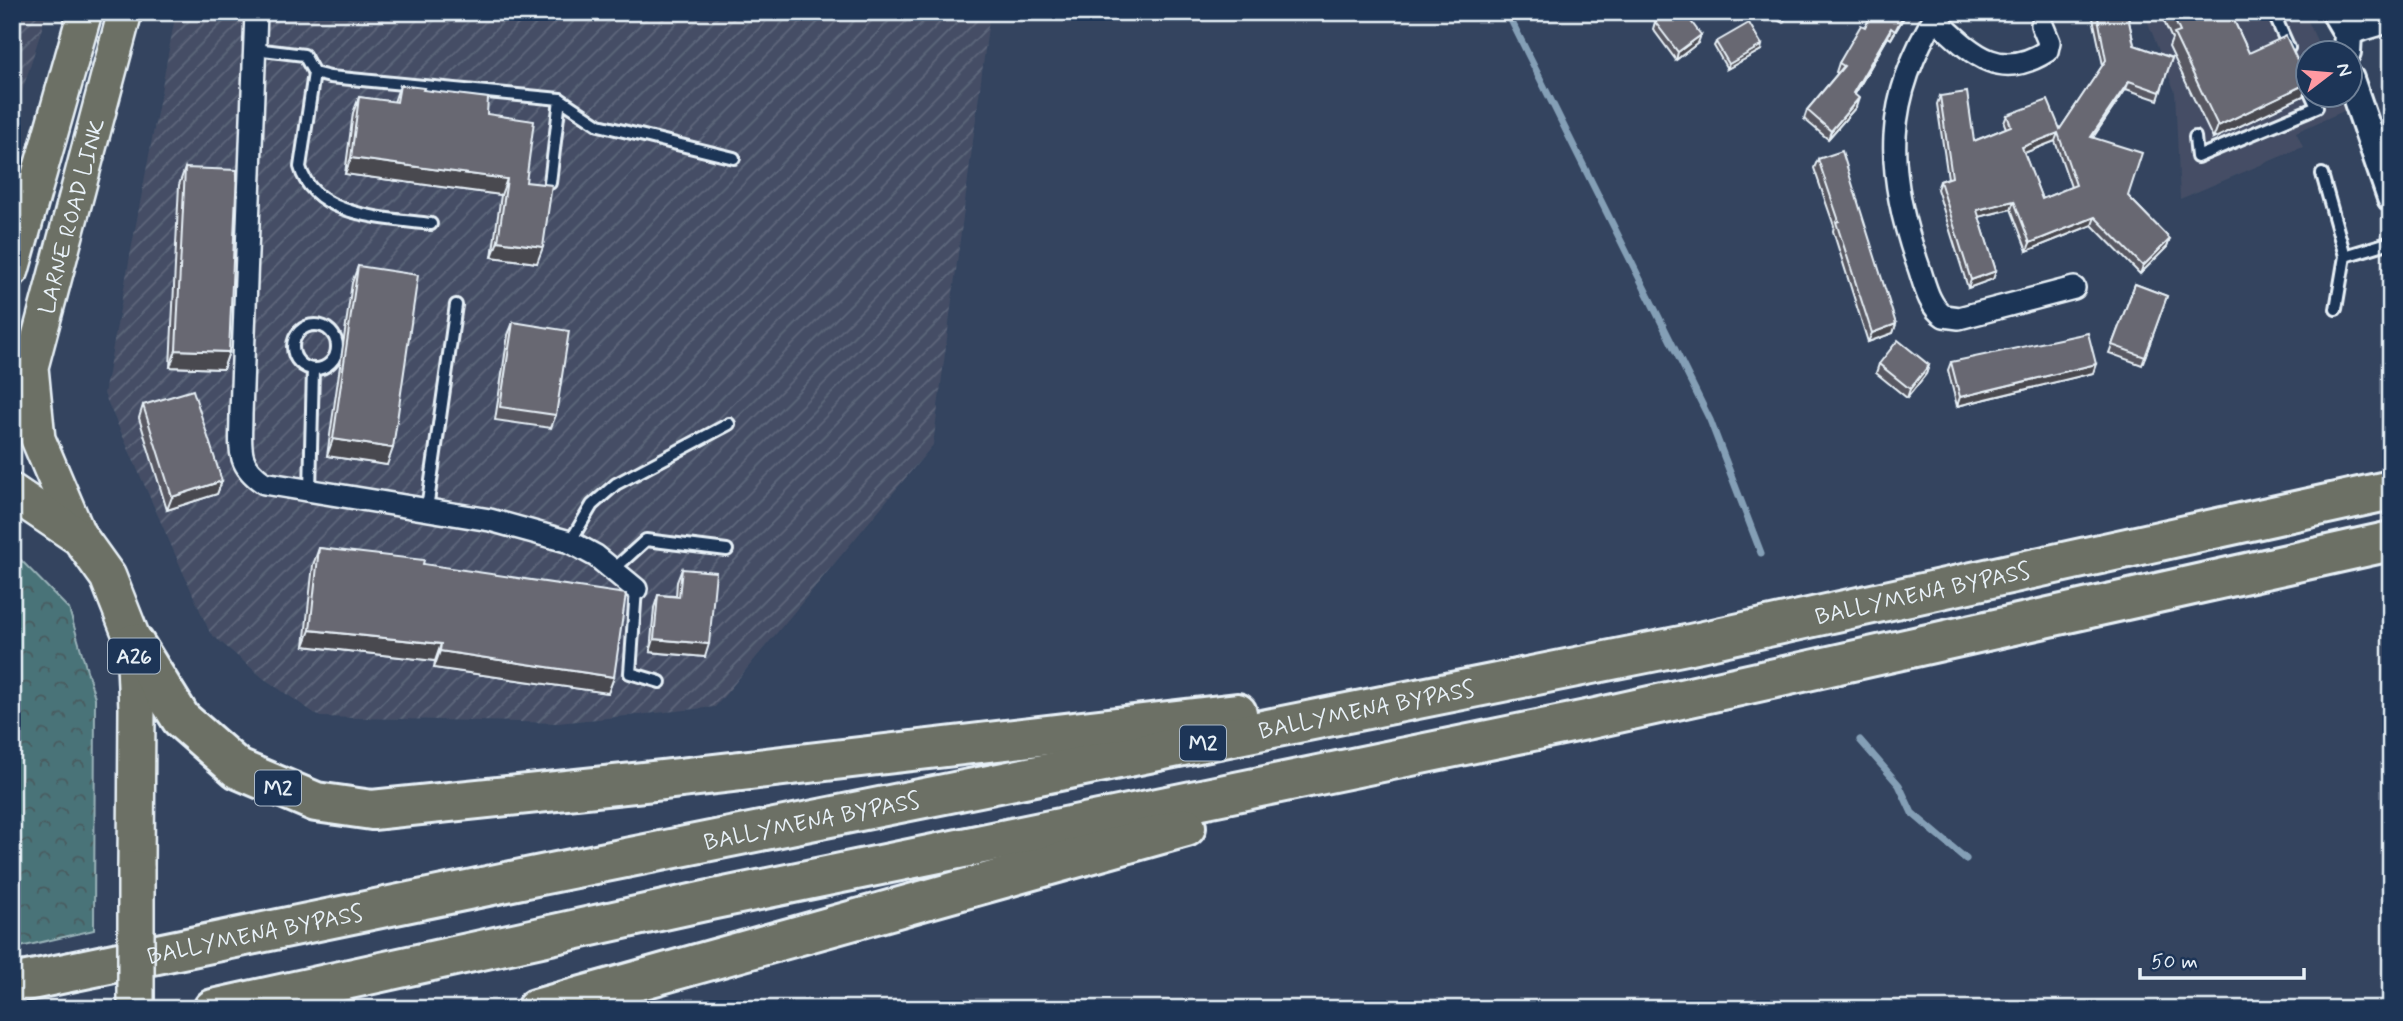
<svg xmlns="http://www.w3.org/2000/svg" width="2403" height="1021" font-family="Mynerve,sans-serif">
  <defs>
    <pattern id="industrial-furrows" width="10" height="10" patternUnits="userSpaceOnUse" patternTransform="scale(1.75)"><rect width="10" height="10" fill="#444e65"/><path d="M-1 1l2-2M0 10L10 0M9 11l2-2" fill="none" stroke="#5f687c"/></pattern>
    <pattern id="forest-crowns" width="20" height="18" patternUnits="userSpaceOnUse" patternTransform="scale(1.75)"><rect width="20" height="18" fill="#4a7378"/><path d="M2 6a3 3 0 1 1 6 0M12 15a3 3 0 1 1 6 0" fill="none" stroke="#485b5f"/></pattern>
  </defs>
  <rect width="100%" height="100%" fill="#34445f"/>
  <filter id="ink" filterUnits="userSpaceOnUse"><feTurbulence type="fractalNoise" baseFrequency=".0143" numOctaves="2"/><feDisplacementMap in="SourceGraphic" scale="14" xChannelSelector="R" yChannelSelector="G"/><feConvolveMatrix kernelMatrix="1 2 1 2 8 2 1 2 1" color-interpolation-filters="sRGB"/></filter>
  <g filter="url(#ink)">
    <!-- built -->
    <path fill="#444e65" d="M2144,12h160l18,40h-14v42l32,1 6,15 -50,22 7,15 -123,52 -5,-107z"/>
    <!-- industrial -->
    <g fill="url(#industrial-furrows)">
      <path d="M12,12h35l-35,112z"/>
      <path d="M176,12h814l-57,433 -218,262 -157,16 -238,-6 -57,-39 -53,-45 -106,-239z"/>
    </g>
    <!-- forest -->
    <path fill="url(#forest-crowns)" stroke="#99b2b8" stroke-width="2" d="M12,551l57,58 26,89 -1,232 -82,19z"/>
    <g fill="none" stroke-linecap="round" stroke-linejoin="round">
      <!-- stream -->
      <g stroke="#849fb6" stroke-width="7">
        <path d="M1507,12l203,408 51,133"/>
        <path d="M1860,740l39,45 13,28 54,46"/>
      </g>
      <!-- service casing -->
      <g stroke="#e8f1f8" stroke-width="16">
        <g id="service">
          <path d="M2273,12l16,36"/>
          <path d="M255,49l49,6 10,18 16,4 230,22 -10,84"/>
          <path d="M314,73l-14,94c14,51 88,51 131,57"/>
          <path d="M560,99l39,26 135,33"/>
          <path d="M2195,137l2,20 120,-50 -6,-13"/>
          <path d="M2322,174l23,82 -9,53"/>
          <path d="M2345,256l46,-14"/>
          <circle cx="315" cy="347" r="22"/>
          <path d="M310,490l3,-121"/>
          <path d="M427,509l29,-204"/>
          <path d="M570,542l22,-37 24,-21 113,-60"/>
          <path d="M613,570l33,-30 81,10"/>
          <path d="M636,589l-6,84 30,9"/>
        </g>
      </g>
      <!-- minor casing -->
      <g stroke="#e8f1f8" stroke-width="26">
        <g id="minor">
          <path d="M256,12l-15,402c0,32 -6,50 23,69l226,37 80,22 26,14 40,33"/>
          <path d="M1938,12c-55,87 -53,159 -20,253 6,16 10,41 26,51l15,2 115,-30"/>
          <path d="M1934,18c36,33 63,65 113,33l2,-9 -7,-17"/>
          <path d="M2348,34l43,-13"/>
        </g>
      </g>
      <!-- tertiary casing -->
      <g stroke="#e8f1f8" stroke-width="32">
        <g id="tertiary">
          <path d="M2335,12l13,22 -1,18"/>
          <path d="M2350,79l41,119"/>
        </g>
      </g>
      <!-- primary casing -->
      <g stroke="#e8f1f8" stroke-width="38">
        <g id="primary">
          <path d="M12,270l73,-258"/>
          <path id="s1" d="M80,538l-42,-99 -7,-72 94,-355"/>
        </g>
      </g>
      <!-- trunk casing -->
      <g stroke="#e8f1f8" stroke-width="40">
        <path id="trunk" d="M12,492l68,46 28,39 26,66 3,65 -1,161"/>
      </g>
      <!-- motorway casing -->
      <g stroke="#e8f1f8" stroke-width="44">
        <g id="motorway">
          <path d="M134,643l47,76 57,50 78,33 56,8 291,-30 574,-67"/>
          <path id="s2" d="M12,984l524,-108 1150,-231 705,-155"/>
          <path d="M213,1009l492,-108 886,-182 800,-178"/>
          <path d="M536,1009l650,-182"/>
        </g>
      </g>
      <!-- service -->
      <use href="#service" stroke="#1d3557" stroke-width="10"/>
      <!-- minor -->
      <use href="#minor" stroke="#1d3557" stroke-width="21"/>
      <!-- tertiary -->
      <use href="#tertiary" stroke="#1d3557" stroke-width="26"/>
      <!-- primary -->
      <use href="#primary" stroke="#6c7065" stroke-width="33"/>
      <!-- trunk -->
      <use href="#trunk" stroke="#6c7065" stroke-width="35"/>
      <!-- motorway -->
      <use href="#motorway" stroke="#6c7065" stroke-width="38"/>
      <!-- trunk-bridge casing -->
      <g stroke="#e8f1f8" stroke-width="40" stroke-linecap="butt">
        <path id="trunk-bridge" d="M136,869v140"/>
      </g>
      <!-- trunk-bridge -->
      <use href="#trunk-bridge" stroke="#6c7065" stroke-width="35"/>
    </g>
    <!-- wall -->
    <g fill="#595962" stroke="#e8f1f8" stroke-width="2" fill-rule="evenodd">
      <path d="M1656,12h28l14,31 -22,17 -23,-31 2,-7 4,-4z"/>
      <path d="M1762,12h27l-6,11z"/>
      <path d="M1873,12h34l-16,27 -3,-2 -33,57 1,13 -28,32 -24,-20 3,-9 31,-37 -2,-1 3,-9 26,-36z"/>
      <path d="M2095,12h32l7,33 38,13 -14,42 -32,-11 -33,48 35,59 42,43 -3,8 -27,27 -48,-49 -65,26 -16,-42 -32,8 17,54 -3,8 -25,9 -31,-99 3,-8 8,-3 -11,-74 3,-8 34,45 32,-13 -2,-5 3,-8 53,14 43,-64 -10,-47zM2055,141l16,46 -29,12 -18,-46z"/>
      <path d="M2162,12h68l19,41 59,30 -5,13 -90,43 -44,-92 3,-8 -11,-24z"/>
      <path d="M1716,42l45,8 -34,19 -13,-23z"/>
      <path d="M400,85l23,5 64,24 39,68 11,81 -45,-6 9,-62 -156,-21 8,-61 6,-16 35,5z"/>
      <path d="M1818,159l78,165 -3,9 -25,9 -35,-111 1,-5 -20,-58z"/>
      <path d="M185,168l44,184 -6,17 -53,-2 9,-182z"/>
      <path d="M358,266l29,199 -60,-9 25,-173z"/>
      <path d="M2135,284l32,12 -25,69 -33,-12z"/>
      <path d="M513,322l43,93 -5,13 -56,-8 13,-85z"/>
      <path d="M1951,362l142,11 -136,33 -9,-36z"/>
      <path d="M1879,364l50,1 -3,9 -19,24 -31,-25z"/>
      <path d="M143,405l79,76 -5,13 -50,16 -28,-92z"/>
      <path d="M319,548l104,16 191,113 -6,16 -174,-25 1,-7 -131,-15 9,-81z"/>
      <path d="M682,569l23,88 -55,-5 4,-44 4,-13 18,1 1,-14z"/>
    </g>
    <!-- shaded-wall -->
    <g fill="#494850" stroke="#e8f1f8" stroke-width="2">
      <path d="M1905,12h2l-16,27 4,-8z"/>
      <path d="M1891,28l-3,9 -38,65 3,-9z"/>
      <path d="M1701,35l-3,8 -22,17 2,-8z"/>
      <path d="M1762,45l-1,5 -34,19 2,-5z"/>
      <path d="M2129,81l-3,8 -38,56 3,-8z"/>
      <path d="M2308,83l-5,13 -90,43 5,-13z"/>
      <path d="M1859,98l-3,9 -28,32 3,-8z"/>
      <path d="M2058,133l-3,8 -36,14 3,-8z"/>
      <path d="M351,158l156,21 -6,16 -156,-21z"/>
      <path d="M2014,201l-3,8 -37,9 3,-8z"/>
      <path d="M2095,217l-3,8 -65,26 3,-8z"/>
      <path d="M2170,239l-3,8 -27,27 3,-8z"/>
      <path d="M498,241l45,6 -6,16 -45,-6z"/>
      <path d="M1996,271l-3,8 -25,9 3,-8z"/>
      <path d="M1896,324l-3,9 -25,9 4,-9z"/>
      <path d="M176,350l53,2 -6,17 -53,-2z"/>
      <path d="M2096,364l-3,9 -136,33 3,-9z"/>
      <path d="M1929,365l-3,9 -19,24 3,-9z"/>
      <path d="M333,439l60,9 -6,17 -60,-9z"/>
      <path d="M222,481l-5,13 -50,16 5,-13z"/>
      <path d="M310,630l131,14 -6,17 -131,-15z"/>
      <path d="M654,639l55,5 -4,13 -55,-5z"/>
      <path d="M440,651l174,26 -6,16 -174,-25z"/>
    </g>
    <!-- building -->
    <g fill="#686772" stroke="#e8f1f8" stroke-width="2" fill-rule="evenodd">
      <path d="M1663,12h21l17,23 -23,17 -23,-30 9,-7z"/>
      <path d="M1773,12h15l-3,6z"/>
      <path d="M1873,12h32l-10,19 -4,-3 -38,65 6,5 -28,33 -24,-21 37,-44 -5,-3 22,-38 4,2z"/>
      <path d="M2097,12h30l7,33 38,13 -12,34 -31,-11 -38,56 51,16 -14,43 42,43 -27,27 -48,-49 -65,26 -16,-42 -37,9 19,61 -25,9 -31,-99 12,-4 -12,-81 27,-4 7,49 37,-15 -4,-11 41,-15 12,29 46,-69zM2058,133l18,52 -34,14 -20,-52z"/>
      <path d="M2171,12h59l19,41 37,-17 22,47 -90,43 -44,-92 6,-2z"/>
      <path d="M1749,23l13,22 -33,19 -13,-22z"/>
      <path d="M400,85l24,3 -1,2 65,8 -1,16 47,7 -8,61 26,3 -9,62 -45,-6 9,-62 -156,-21 8,-61 38,5z"/>
      <path d="M1842,151l54,173 -24,9 -36,-111 3,-1 -21,-62z"/>
      <path d="M185,168l52,2 -8,182 -53,-2z"/>
      <path d="M358,266l60,9 -25,173 -60,-9z"/>
      <path d="M2135,284l32,12 -22,61 -33,-12z"/>
      <path d="M513,322l56,9 -13,84 -56,-8z"/>
      <path d="M2088,333l8,31 -136,33 -9,-35z"/>
      <path d="M1898,340l31,25 -19,24 -31,-25z"/>
      <path d="M193,390l29,91 -50,16 -29,-92z"/>
      <path d="M319,548l105,12 -1,4 203,30 -12,83 -174,-26 1,-7 -131,-14z"/>
      <path d="M682,569l34,3 -7,72 -55,-5 4,-44 21,2z"/>
    </g>
  </g>
  <g text-anchor="middle" stroke-width="5" stroke-linejoin="round" paint-order="stroke">
    <!-- shield labels -->
    <g fill="#1d3557" stroke="#abb9c8" stroke-width="2">
      <rect x="108" y="638.5" width="52" height="35" rx="5"/>
      <rect x="1180" y="725.5" width="46" height="35" rx="5"/>
      <rect x="255" y="770.5" width="46" height="35" rx="5"/>
    </g>
    <g font-size="21" font-weight="bold" fill="#e8f1f8">
      <text x="134" y="663">A26</text>
      <text x="1203" y="750">M2</text>
      <text x="278" y="795">M2</text>
    </g>
    <!-- street labels -->
    <g font-size="23" fill="#e8f1f8" stroke="#1d3557">
      <text dy="8" stroke="none"><textPath href="#s1" startOffset="336">LARNE ROAD LINK</textPath></text>
      <text dy="8" stroke="none"><textPath href="#s2" startOffset="1950">BALLYMENA BYPASS</textPath></text>
      <text dy="8" stroke="none"><textPath href="#s2" startOffset="1382">BALLYMENA BYPASS</textPath></text>
      <text dy="8" stroke="none"><textPath href="#s2" startOffset="816">BALLYMENA BYPASS</textPath></text>
      <text dy="8" stroke="none"><textPath href="#s2" startOffset="248">BALLYMENA BYPASS</textPath></text>
    </g>
  </g>
  <!-- margin -->
  <rect width="2403" height="1021" fill="none" stroke="#1d3557" stroke-width="42"/>
  <rect x="21" y="21" width="2361" height="979" fill="none" stroke="#e8f1f8" stroke-width="2.5" filter="url(#ink)"/>
  <!-- north arrow -->
  <g transform="translate(2329 74) rotate(74)"><circle r="33" fill="#1d3557" stroke="#6e8097" stroke-width="2"/>
  <path d="M0-5L12 26L0 18L-12 26Z" fill="#ff9aa2"/>
  <text y="-10" font-size="19" font-weight="bold" text-anchor="middle" fill="#e8f1f8">N</text>
  </g>
  <!-- scale -->
  <path d="M2140 968v10h164v-10" fill="none" stroke="#e8f1f8" stroke-width="3.5"/>
  <text x="2151" y="968" font-size="21" fill="#e8f1f8" stroke="#1d3557" stroke-width="5" paint-order="stroke">50 m</text>
</svg>
